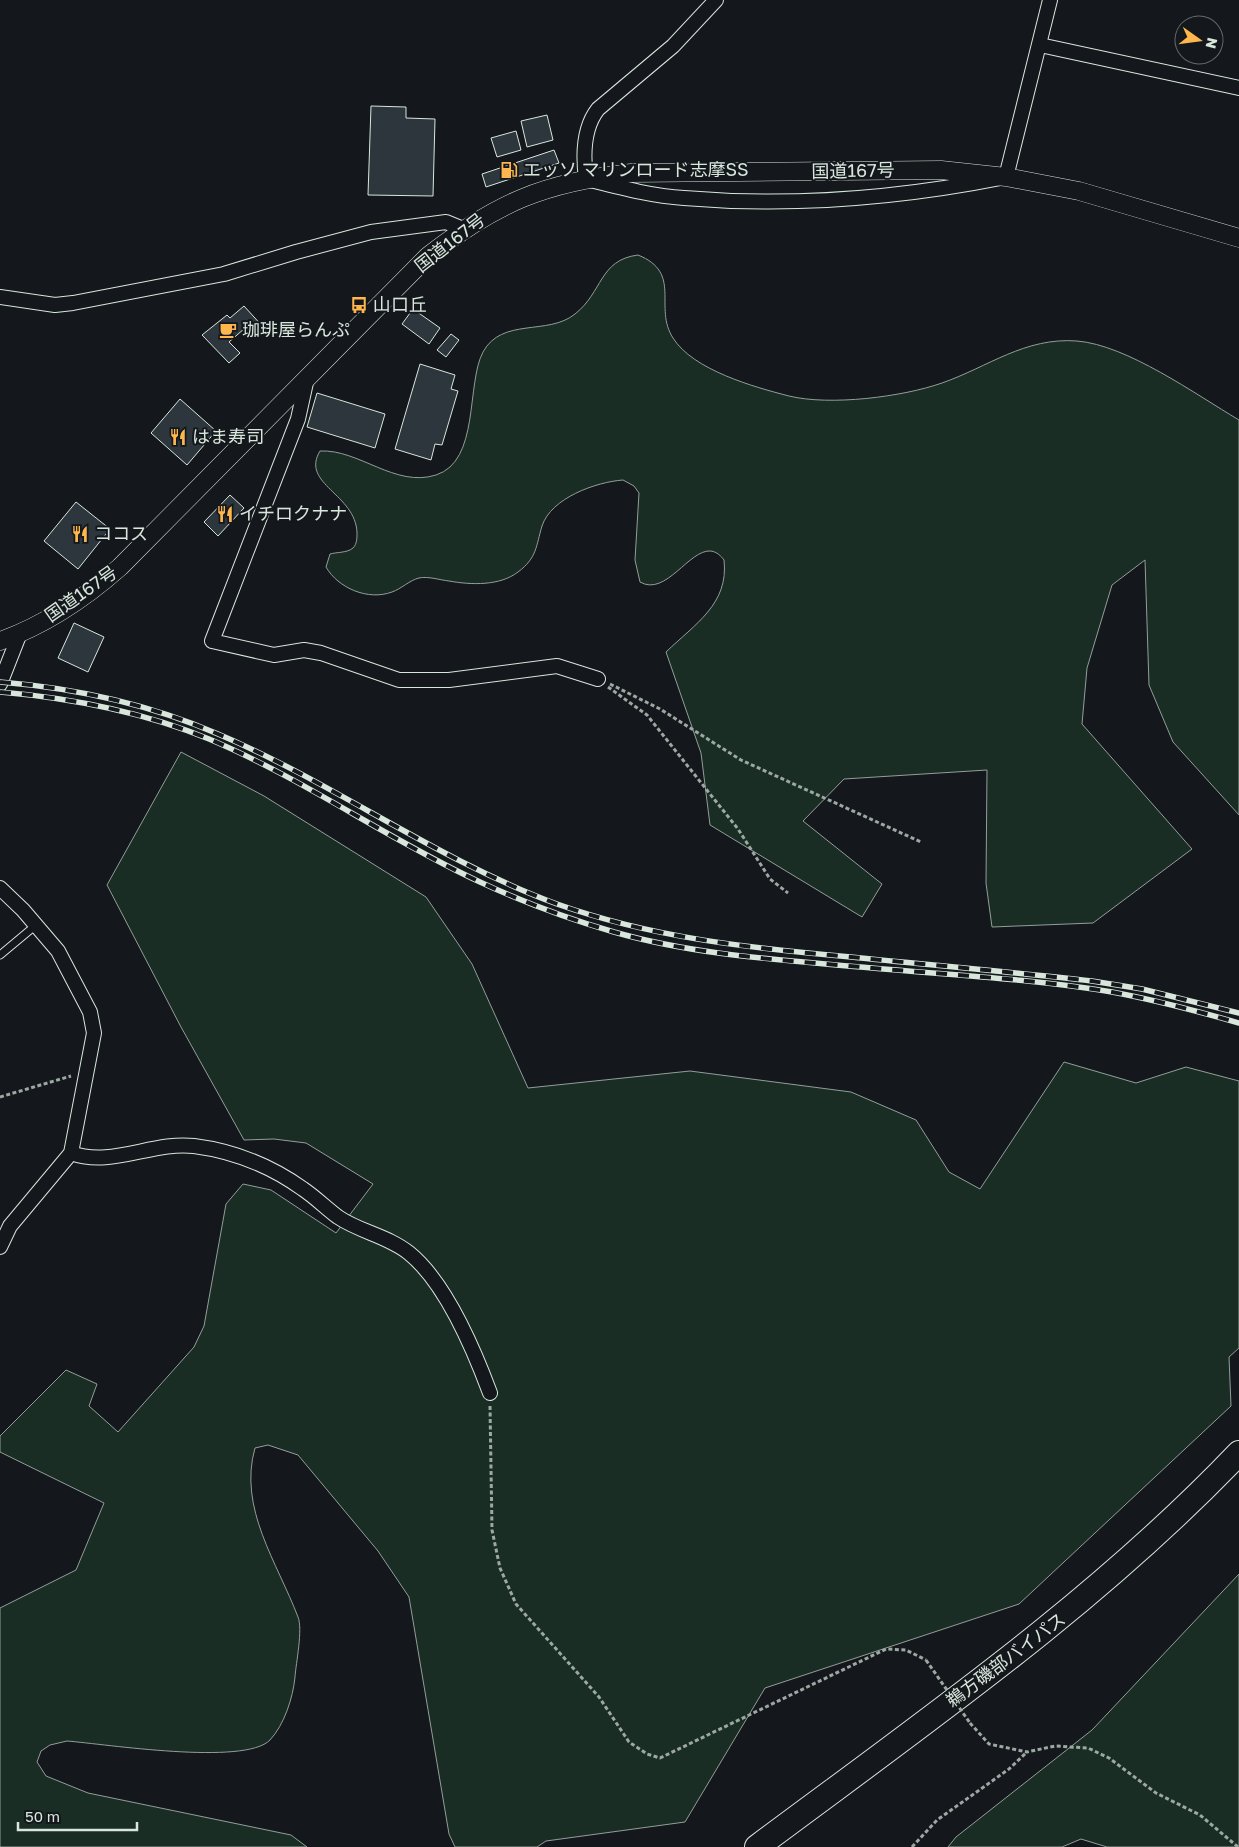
<svg xmlns="http://www.w3.org/2000/svg" width="1239" height="1847" font-family="'Golos Text','Noto Sans JP',sans-serif">
  <rect width="100%" height="100%" fill="#14181c"/>
  <!-- green -->
  <g fill="#1a2d24" stroke="#939e99">
    <path d="M638,255c45,18 15,52 35,83 20,32 81,49 116,58 41,10 113,1 153,-13 46,-16 83,-46 135,-42 50,4 118,53 162,79v395l-66,-73 -24,-57 -4,-125 -33,25 -25,83 -5,56 110,125 -99,74 -101,4 -6,-44 1,-113 -143,9 -41,42 79,63 -20,33 -152,-92 -9,-72 -35,-101c29,-28 63,-48 58,-92 -3,-4 -7,-8 -13,-9 -22,-2 -45,46 -71,31l-5,-22 4,-67 -5,-7 -11,-6c-27,2 -72,18 -81,46 -6,20 -5,32 -24,46 -18,14 -47,13 -69,9 -9,-1 -21,-5 -30,-3 -9,2 -18,11 -27,14 -24,9 -54,-4 -66,-25l4,-13c7,-2 17,-1 23,-6 4,-4 4,-10 4,-15 -1,-39 -57,-49 -37,-82 39,-2 75,37 116,24 44,-14 30,-91 47,-123 19,-35 65,-16 92,-38 28,-22 24,-54 63,-59z"/>
    <path d="M181,752l83,44 162,101 46,67 56,124 162,-17 161,21 65,28 33,52 31,17 84,-127 72,21 50,-16 53,14v267l-10,9 2,49 -212,198 -254,84 -80,134 -139,19 -9,6h-82l-6,-13 -40,-237 -31,-46 -80,-96 -30,-10 -13,3c-17,60 22,114 43,169 5,12 -2,46 -3,60 -2,21 -11,48 -25,63 -25,26 -165,4 -203,1l-17,4 -9,6 -4,11 9,14 42,17 203,42 16,12h-307v-239l76,-38 28,-67 -104,-51v-16l66,-66 31,14 -8,22 29,26 76,-85 10,-21 22,-122 17,-20 28,6 65,43 37,-49 -67,-41 -32,-4 -30,1 -63,-113 -74,-142z"/>
    <path d="M1239,1574v273h-132l-26,-8 -19,8h-114l8,-10 136,-107z"/>
  </g>
  <!-- building -->
  <g fill="#2c363c" stroke="#d8e6dc">
    <path d="M371,106l35,1v11l29,1 -2,77 -65,-1z"/>
    <path d="M547,115l6,25 -26,7 -6,-26z"/>
    <path d="M516,131l5,19 -24,7 -6,-19z"/>
    <path d="M554,150l5,13 -73,24 -4,-13z"/>
    <path d="M244,306l20,22 -10,9 -9,-9 -16,14 11,11 -11,10 -27,-28 25,-20 3,3z"/>
    <path d="M413,309l27,19 -11,16 -27,-20z"/>
    <path d="M451,334l8,6 -13,17 -9,-7z"/>
    <path d="M420,364l35,11 -4,14 7,2 -16,54 -7,-1 -4,16 -36,-11z"/>
    <path d="M317,393l68,21 -10,34 -68,-21z"/>
    <path d="M180,399l36,32 -29,34 -36,-32z"/>
    <path d="M230,495l14,13 -26,28 -14,-14z"/>
    <path d="M76,502l34,27 -32,40 -34,-28z"/>
    <path d="M74,623l30,14 -16,35 -30,-14z"/>
  </g>
  <g fill="none" stroke-linecap="round" stroke-linejoin="round">
    <!-- service casing -->
    <g stroke="#d8e6dc" stroke-width="9">
      <path id="service" d="M0,955l36,-30"/>
    </g>
    <!-- minor casing -->
    <g stroke="#d8e6dc" stroke-width="16">
      <g id="minor">
        <path d="M716,0l-43,46 -75,63c-15,19 -15,47 -12,70 32,8 65,17 98,19 107,9 217,0 322,-21l44,-177"/>
        <path d="M1040,45l199,43"/>
        <path d="M0,297l55,8 18,-2 151,-29 72,-22 75,-20 75,-10 17,7"/>
        <path d="M307,378l-9,41 -86,222 62,14 30,-5 17,3 78,27h50l108,-14 41,13"/>
        <path d="M0,684l20,-51"/>
        <path d="M0,888l23,22 35,41 32,61 4,21 -23,120 -61,73 -10,21"/>
        <path d="M71,1153c40,15 82,-12 123,-7 39,5 77,20 109,43 12,8 23,19 35,28 22,15 50,19 71,36 36,29 65,97 81,140"/>
      </g>
    </g>
    <!-- tertiary casing -->
    <g stroke="#d8e6dc" stroke-width="19">
      <path id="tertiary" d="M0,641c45,-16 85,-43 120,-74l308,-311c68,-53 117,-74 203,-83l310,-3 65,7 73,14 160,47"/>
    </g>
    <!-- trunk casing -->
    <g stroke="#d8e6dc" stroke-width="26">
      <path id="trunk" d="M757,1847c166,-124 338,-243 482,-394"/>
    </g>
    <!-- path -->
    <g stroke="#9da8a2" stroke-width="3" stroke-dasharray="4 2.5" stroke-linecap="butt">
      <path d="M610,684l50,25 81,51 180,82"/>
      <path d="M608,687l39,28 91,114 32,50 18,14"/>
      <path d="M0,1097l71,-21"/>
      <path d="M490,1406l2,124 8,38 16,36 83,93 30,45 18,12 13,4 226,-109 20,1 20,10"/>
      <path d="M970,1723l19,21 38,8 28,-6 33,2 21,10 47,35 44,22 38,32"/>
      <path d="M912,1847l25,-27 72,-51 18,-17"/>
    </g>
    <!-- service -->
    <use href="#service" stroke="#14181c" stroke-width="7"/>
    <!-- minor -->
    <use href="#minor" stroke="#14181c" stroke-width="14"/>
    <!-- tertiary -->
    <use href="#tertiary" stroke="#14181c" stroke-width="18"/>
    <!-- trunk -->
    <use href="#trunk" stroke="#14181c" stroke-width="24"/>
    <!-- rail casing -->
    <g stroke="#d8e6dc" stroke-width="5.5">
      <g id="rail">
        <path d="M0,682c74,6 149,22 218,52 116,49 219,126 339,170 96,34 193,44 294,53 80,8 161,15 241,24l50,8 97,24"/>
        <path d="M0,692c71,6 143,20 209,47 95,40 178,100 271,143 43,20 89,37 134,50 84,24 172,28 258,36 80,7 161,11 240,24 43,8 85,19 127,31"/>
      </g>
    </g>
    <!-- rail -->
    <use href="#rail" stroke="#14181c" stroke-width="4" stroke-dasharray="11" stroke-linecap="butt"/>
    <!-- path-bridge -->
    <path stroke="#9da8a2" stroke-width="3" stroke-dasharray="4 2.5" stroke-linecap="butt" d="M926,1660l44,63"/>
  </g>
  <!-- icons -->
  <defs>
    <g id="fuel-bare" transform="scale(1.35)"><path d="M-5.5-6h7V0h2V4h1.3V-2.5L3-4.5l.8-.8L6-3V5H2.5V1h-1V6h-7ZM-4.2-4.7v3.2H.2V-4.7Z" fill="#ffb74d" stroke="#14181c" stroke-width="2.5" paint-order="stroke"/></g>
    <g id="bus-bare" transform="scale(1.35)"><path d="M-5-6H5V4H4V6H2V4H-2V6H-4V4H-5ZM-3.5-4V0h7V-4ZM-3.5 1.2v1.5H-2V1.2ZM2 1.2v1.5H3.5V1.2Z" fill="#ffb74d" stroke="#14181c" stroke-width="2.5" paint-order="stroke"/></g>
    <g id="cafe-bare" transform="scale(1.35)"><path d="M-5.5-4.5H6V0H3Q3 3.5 0 3.5H-2.5Q-5.5 3.5-5.5 0ZM3-3.2v2h1.7v-2ZM-6 4.5H4V6H-6Z" fill="#ffb74d" stroke="#14181c" stroke-width="2.5" paint-order="stroke"/></g>
    <g id="restaurant-bare" transform="scale(1.35)"><path d="M-5-6h1v4h1v-4h1v4h1v-4h1v5L-1.5 .5V6h-2V.5L-5-1ZM5-6V6H3V1.5H1.5Q1.5-4 5-6Z" fill="#ffb74d" stroke="#14181c" stroke-width="2.5" paint-order="stroke"/></g>
  </defs>
  <g fill-rule="evenodd">
    <use href="#fuel-bare" x="509" y="170"/>
    <use href="#bus-bare" x="359" y="305"/>
    <use href="#cafe-bare" x="228" y="330"/>
    <use href="#restaurant-bare" x="178" y="437"/>
    <use href="#restaurant-bare" x="225" y="514"/>
    <use href="#restaurant-bare" x="80" y="534"/>
  </g>
  <g text-anchor="middle" stroke-width="4" stroke-linejoin="round" paint-order="stroke">
    <!-- poi labels -->
    <g font-size="18" fill="#d8e6dc" stroke="#14181c" text-anchor="start">
      <text x="523" y="176">エッソ マリンロード志摩SS</text>
      <text x="373" y="311">山口丘</text>
      <text x="242" y="336">珈琲屋らんぷ</text>
      <text x="192" y="443">はま寿司</text>
      <text x="239" y="520">イチロクナナ</text>
      <text x="94" y="540">ココス</text>
    </g>
    <!-- street labels -->
    <g font-size="18" fill="#d8e6dc" stroke="#14181c">
      <text transform="translate(853 171) rotate(-1)" y="6">国道167号</text>
      <text transform="translate(450 243) rotate(-38)" y="6">国道167号</text>
      <text transform="translate(81 594) rotate(-35)" y="6">国道167号</text>
      <text transform="translate(1006 1660) rotate(-37)" y="6">鵜方磯部バイパス</text>
    </g>
  </g>
  <!-- north arrow -->
  <g transform="translate(1199 40) rotate(104)"><circle r="24" fill="#14181c" stroke="#626a69"/>
  <path d="M0-4L9 19L0 12L-9 19Z" fill="#ffb74d"/>
  <text y="-8" font-size="14" font-weight="bold" text-anchor="middle" fill="#d8e6dc">N</text>
  </g>
  <!-- scale -->
  <path d="M18 1822v8h119v-8" fill="none" stroke="#d8e6dc" stroke-width="2.5"/>
  <text x="25" y="1822" font-size="15" fill="#d8e6dc" stroke="#14181c" stroke-width="4" paint-order="stroke">50 m</text>
</svg>
